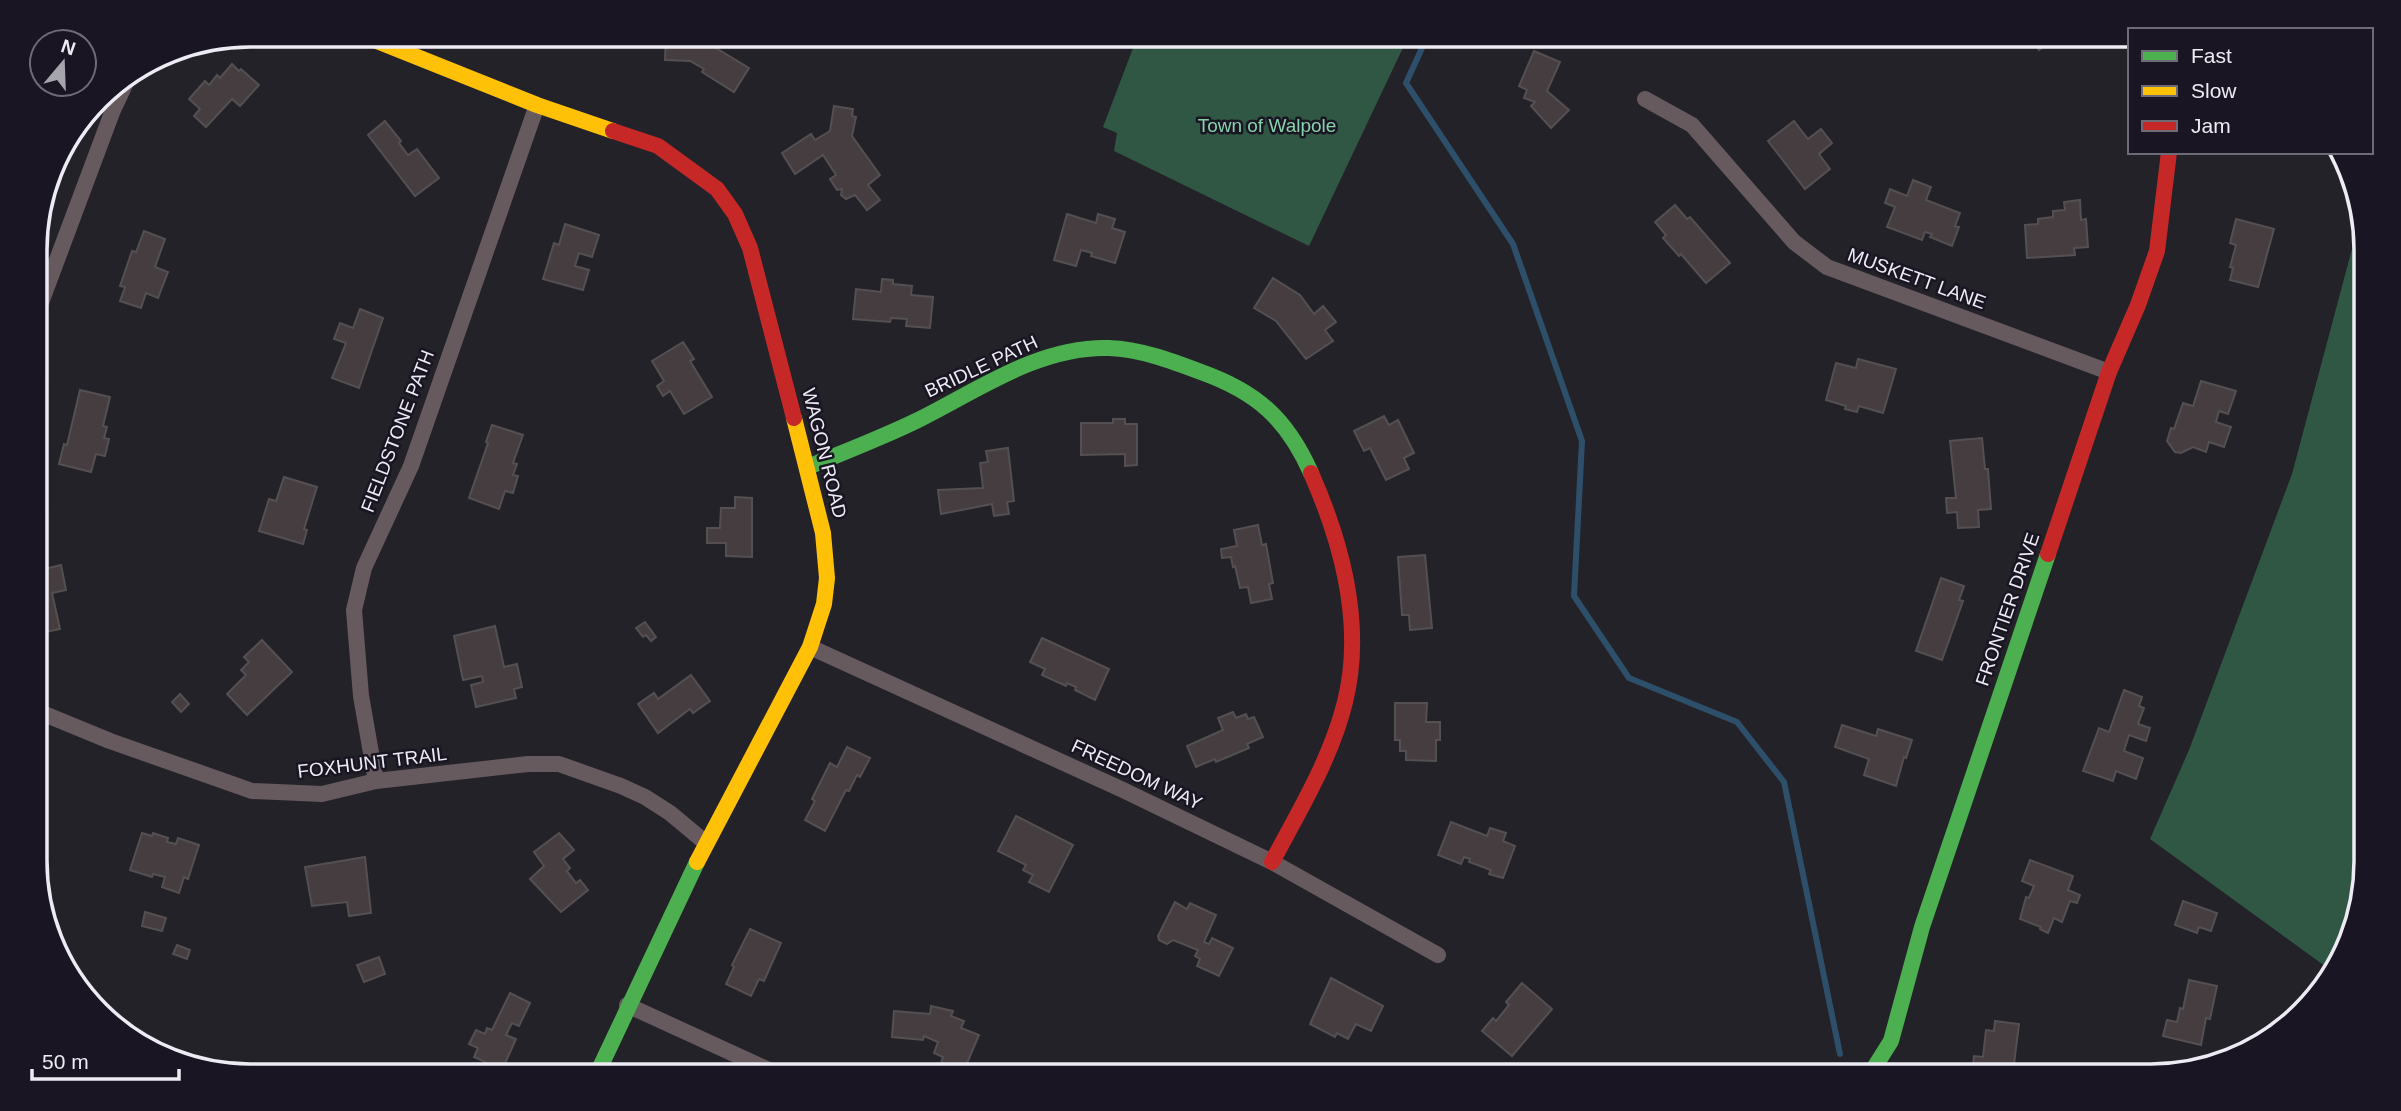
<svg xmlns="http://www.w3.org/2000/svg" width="2401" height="1111" font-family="Arial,sans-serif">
  <rect width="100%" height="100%" fill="#232229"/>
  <!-- forest -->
  <g fill="#305744">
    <path d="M1138,35h271l-100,211 -195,-95 3,-18 -14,-6z"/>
    <path d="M2361,215l3,8 2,638 -17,82 -16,29 -183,-133 39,-89 103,-276z"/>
  </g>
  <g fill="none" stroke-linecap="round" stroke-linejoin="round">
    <!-- stream -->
    <path stroke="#2e4f6a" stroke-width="6" d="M1428,35l-22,48 107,161 69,197 -8,155 55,82 108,44 47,60 56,272"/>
  </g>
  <!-- building -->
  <g fill="#463d40" stroke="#545052" stroke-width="2">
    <path d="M666,35h33l6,4 2,-4h8l7,4 -6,9 33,20 -15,24 -32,-20 2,-3 -14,-8 -25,-1z"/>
    <path d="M2028,35h31l-20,15z"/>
    <path d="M1534,51l26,11 -13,29 22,19 -18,18 -20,-22 4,-4 -11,-4 3,-8 -8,-4z"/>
    <path d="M232,64l7,7 2,-2 18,16 -19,21 -8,-7 -26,28 -12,-11 6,-7 -11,-10 16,-18 4,4 8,-10 3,3z"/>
    <path d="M834,106l19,3 -1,7 4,1 -4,19 28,39 -12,10 12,15 -13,10 -12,-15 -9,4 -5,-4 1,-6 -5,1 -7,-11 6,-4 -13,-20 -28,19 -13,-21 29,-19 4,6 15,-9z"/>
    <path d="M385,121l16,20 -2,2 9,12 9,-6 22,29 -24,18 -47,-61z"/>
    <path d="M1794,121l14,18 13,-10 11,14 -13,11 11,15 -25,20 -37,-48z"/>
    <path d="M1913,180l18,7 -5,13 34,13 -5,13 4,1 -7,19 -22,-9 2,-3 -7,-2 -3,8 -35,-13 8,-20 -10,-4 5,-14 17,7z"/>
    <path d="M2080,200l1,20 5,-1 2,28 -14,1 1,7 -48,3 -2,-33 13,-1v-5l15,-2v-6l12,-1 -1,-8z"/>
    <path d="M1675,205l12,14 3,-2 40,46 -24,20 -25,-29 -2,2 -16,-18 3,-3 -11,-13z"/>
    <path d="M1067,214l29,9 2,-9 17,5 -3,9 13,4 -10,31 -24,-7 1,-3 -11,-3 -5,16 -22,-6z"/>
    <path d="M2236,219l38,10 -16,58 -28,-7 3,-12 -3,-1 6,-22 -6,-2z"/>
    <path d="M565,224l34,11 -7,22 -13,-4 -4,13 14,4 -6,20 -40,-11 11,-36 5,2z"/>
    <path d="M144,231l21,8 -10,28 13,5 -10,26 -12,-5 -5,15 -21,-7 5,-14 -5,-1 12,-35 4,1z"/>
    <path d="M1273,278l27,17 14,19 9,-8 13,16 -11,8 8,11 -27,18 -30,-38 -22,-13z"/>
    <path d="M882,279l11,1v4l19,2 -1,9 22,2 -3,31 -24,-2 1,-7 -16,-1 -1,4 -37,-3 3,-30 25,3z"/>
    <path d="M360,309l23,9 -24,70 -27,-10 14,-35 -12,-4 6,-16 13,5z"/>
    <path d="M683,342l11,17 -4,2 22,36 -28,17 -14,-23 -7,5 -6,-10 7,-5 -12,-20z"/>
    <path d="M1858,359l38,10 -13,44 -24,-7 -2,6 -12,-3 1,-3 -20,-6 10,-37 20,5z"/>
    <path d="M2201,381l35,10 -8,23 -9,-3 -3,11 15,5 -7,20 -15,-5 -3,10 -13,-5 -12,6 -6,-1 -8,-11 4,-13 3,1 9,-26 10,3z"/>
    <path d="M80,390l30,7 -7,29 4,1 -3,11 5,1 -4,17 -9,-2 -5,18 -32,-8 5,-20 3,1z"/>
    <path d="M1384,416l5,9 9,-5 16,33 -10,5 5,11 -23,11 -16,-32 -6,3 -10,-20z"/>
    <path d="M1113,419h12v5h12v41l-12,1v-12l-44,1v-32h32z"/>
    <path d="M492,425l31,10 -10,28 4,1 -4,11 5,1 -5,17 -8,-2 -6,18 -30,-11 19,-55 -2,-1z"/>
    <path d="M1982,438l3,31h3l3,40 -13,1 1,17 -21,1 -1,-16 -10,1 -1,-15h10l-6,-57z"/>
    <path d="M1008,448l6,53 -7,1 2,12 -15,2 -2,-12 -51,10 -3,-24 45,-2 -3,-25 8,-1 -2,-11z"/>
    <path d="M284,477l33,10 -13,42 3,1 -4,14 -44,-13 10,-32 7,2z"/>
    <path d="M735,497l17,1v59l-26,-1v-13h-19v-15h13l1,-20h14z"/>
    <path d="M1258,525l4,20 4,-1 7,39 -4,1 3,15 -21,4 -3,-16 -8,1 -5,-22 -2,1 -2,-10 -9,1 -1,-9 16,-3 -3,-16z"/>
    <path d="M1425,555l7,73 -22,2 -1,-15h-7l-4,-58z"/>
    <path d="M61,565l5,25 -14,3 8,36 -24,5v-63z"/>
    <path d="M1941,578l23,8 -5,14 4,1 -21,59 -26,-9z"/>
    <path d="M645,622l11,15 -5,4 -5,-6 -3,2 -7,-9z"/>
    <path d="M495,626l9,41 13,-3 5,23 -8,2 2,9 -40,9 -5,-22 12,-3 -1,-6 -19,4 -9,-44z"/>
    <path d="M1042,638l67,31 -14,31 -20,-10 1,-3 -9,-4 -1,3 -24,-11 3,-6 -15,-7z"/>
    <path d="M262,640l30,32 -45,43 -20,-21 19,-19 -5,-5 8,-8 -5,-5z"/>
    <path d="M691,675l19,26 -17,12 -3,-4 -32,24 -20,-29 16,-11 4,6z"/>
    <path d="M2124,690l18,7 -3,9 5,2 -6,16 12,4 -4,13 -17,-6 -5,16 19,7 -7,21 -20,-8 -3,10 -30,-10 16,-43 10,4z"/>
    <path d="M180,694l9,10 -8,8 -9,-10z"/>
    <path d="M1395,703h32l-1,19h14v18h-4v21l-30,-1v-9h-6v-11h-5z"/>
    <path d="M1233,712l3,6 10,-4 2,5 6,-2 9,20 -16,7 2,4 -33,14 -1,-3 -19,8 -9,-21 36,-16 -5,-12z"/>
    <path d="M1842,725l34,11 2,-7 34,11 -6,18 -2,-1 -8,29 -32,-11 5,-16 -34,-12z"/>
    <path d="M847,747l23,11 -10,19 -3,-2 -8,16 -3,-1 -21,41 -20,-11 10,-19 -3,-2 18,-36 7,4z"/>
    <path d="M37,804h7l-5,44 -2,-1z"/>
    <path d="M1016,816l57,29 -24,47 -20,-10 4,-7 -10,-5 3,-5 -28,-14z"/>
    <path d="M1451,822l36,14 3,-8 16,5 -3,8 12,5 -12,32 -14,-4 2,-4 -22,-8 1,-3 -6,-2 -3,7 -23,-9z"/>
    <path d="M142,833l10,3 1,-3 15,5 -1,4 9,2 2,-6 21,7 -11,34 -4,-2 -5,16 -17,-6 3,-10 -12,-3 -1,3 -22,-7z"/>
    <path d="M559,833l15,17 -11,9 7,9 -3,3 9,12 4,-3 8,10 -27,22 -31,-33 14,-13 -10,-14z"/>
    <path d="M365,857l6,56 -22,3 -2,-14 -35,4 -7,-39z"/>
    <path d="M2030,860l43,16 -5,14 12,5 -3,8 -7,-2 -8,21 -8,-4 -6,15 -8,-4 1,-2 -21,-8 6,-22 3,1 5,-12 -12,-5z"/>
    <path d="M2183,901l34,12 -6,18 -12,-4 -2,6 -22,-8z"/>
    <path d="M1175,902l12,7 3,-6 26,12 -12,27 5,2 3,-6 21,10 -14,28 -22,-10 3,-7 -5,-3 3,-6 -25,-10 -6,4 -8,-4 -1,-4z"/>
    <path d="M145,912l21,6 -4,13 -20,-5z"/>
    <path d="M750,929l31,14 -17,38 -5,-2 -8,17 -25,-12 8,-17 -2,-2z"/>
    <path d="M177,945l13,5 -3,9 -14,-5z"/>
    <path d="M379,957l6,17 -21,8 -7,-17z"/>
    <path d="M1331,978l52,28 -12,25 -15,-7 -8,15 -11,-6 -2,4 -25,-13z"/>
    <path d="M2189,980l28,6 -7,33 -4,-1 -5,27 -38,-9 4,-16 10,2 3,-14 3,1z"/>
    <path d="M1522,983l30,26 -40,47 -30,-25 11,-13 3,3 13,-16 -3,-3z"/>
    <path d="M510,993l20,10 -11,23 -7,-3 -6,12 10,4 -14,31 -28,-13 4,-9 -9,-4 7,-14 9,4 2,-6 5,2z"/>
    <path d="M931,1006l22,5 -2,5 13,5 -3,7 18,7 -14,33 -8,-4 -2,5 -14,-6 2,-6 -9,-4 4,-11 -14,-6 -1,4 -31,-3 2,-26 36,3z"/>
    <path d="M1995,1021l24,3 -6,48 -14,-2v6h-27l2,-20 9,1 3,-27 8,1z"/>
  </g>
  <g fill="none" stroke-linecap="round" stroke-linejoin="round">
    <!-- street -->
    <g stroke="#675a5e" stroke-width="16">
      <path d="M1645,99l47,26 102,117 33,25 282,105"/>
      <path d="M36,316l77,-206 16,-34"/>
      <path d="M810,647l313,143 149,72 166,93"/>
      <path d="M37,711l73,30 142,50 70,3 54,-13 152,-17h31l62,22 24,11 25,16 36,30"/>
      <path d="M376,781l-15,-85 -7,-86 10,-42 47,-102 126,-361"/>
      <path d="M627,1005l155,71"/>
    </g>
    <!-- fast -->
    <g stroke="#4caf50" stroke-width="16">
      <path d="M808,467c36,-15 73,-29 108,-46 61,-30 122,-75 193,-73 31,1 63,13 92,24 56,20 86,47 110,101"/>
      <path d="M596,1076l101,-214"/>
      <path d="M1869,1076l22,-35 31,-114 126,-373"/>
    </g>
    <!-- slow -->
    <g stroke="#ffc107" stroke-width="16">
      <path d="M362,35l175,70 76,26"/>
      <path d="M697,862l113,-215 14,-43 3,-26 -4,-45 -29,-115"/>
    </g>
    <!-- jam -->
    <g stroke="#c62828" stroke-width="16">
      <path d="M613,131l45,15 59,43 18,25 15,34 44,170"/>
      <path d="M2048,554l61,-182 29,-67 19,-54 12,-99"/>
      <path d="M1272,862c27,-51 59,-103 73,-160 19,-76 -3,-159 -34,-229"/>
    </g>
  </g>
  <g text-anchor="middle" stroke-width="5" stroke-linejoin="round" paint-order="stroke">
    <!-- park labels -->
    <g font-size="19" fill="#87d2aa" stroke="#191522">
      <text x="1267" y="132">Town of Walpole</text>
    </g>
    <!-- street labels -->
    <g font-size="19" fill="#edebf4" stroke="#191522">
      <text transform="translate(1917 278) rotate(20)" y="7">MUSKETT LANE</text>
      <text transform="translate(981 366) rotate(-25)" y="7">BRIDLE PATH</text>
      <text transform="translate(397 431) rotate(-69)" y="7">FIELDSTONE PATH</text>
      <text transform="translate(825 453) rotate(76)" y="7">WAGON ROAD</text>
      <text transform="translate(2007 609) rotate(-71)" y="7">FRONTIER DRIVE</text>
      <text transform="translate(372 762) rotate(-7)" y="7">FOXHUNT TRAIL</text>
      <text transform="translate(1137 774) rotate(25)" y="7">FREEDOM WAY</text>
    </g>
  </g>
  <!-- crop -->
  <path d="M0 0H2401V1111H0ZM250 47H2151A203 203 0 0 1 2354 250V861A203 203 0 0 1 2151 1064H250A203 203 0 0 1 47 861V250A203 203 0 0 1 250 47Z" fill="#191522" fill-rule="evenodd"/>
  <path fill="none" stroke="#edebf4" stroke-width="3.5" d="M250 47H2151A203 203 0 0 1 2354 250V861A203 203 0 0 1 2151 1064H250A203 203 0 0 1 47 861V250A203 203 0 0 1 250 47Z"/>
  <!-- legend -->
  <rect x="2128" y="28" width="245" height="126" fill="#191522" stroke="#6e6b76" stroke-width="2"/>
  <rect x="2142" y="51" width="35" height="10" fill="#4caf50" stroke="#6e6b76" stroke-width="2"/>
  <text x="2191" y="63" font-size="21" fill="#edebf4">Fast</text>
  <rect x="2142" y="86" width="35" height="10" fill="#ffc107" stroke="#6e6b76" stroke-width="2"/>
  <text x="2191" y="98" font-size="21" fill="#edebf4">Slow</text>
  <rect x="2142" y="121" width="35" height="10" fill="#c62828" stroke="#6e6b76" stroke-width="2"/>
  <text x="2191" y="133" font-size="21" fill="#edebf4">Jam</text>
  <!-- north arrow -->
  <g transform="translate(63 63) rotate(19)"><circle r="33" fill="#191522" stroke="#6e6b76" stroke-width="2"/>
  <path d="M0-5L12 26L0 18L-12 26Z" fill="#a6a5ad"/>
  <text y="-10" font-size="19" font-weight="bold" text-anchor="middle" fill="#edebf4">N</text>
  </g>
  <!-- scale -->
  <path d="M32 1069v10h147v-10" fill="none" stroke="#edebf4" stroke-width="3.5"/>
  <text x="42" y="1069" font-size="21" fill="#edebf4" stroke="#191522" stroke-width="5" paint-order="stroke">50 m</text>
</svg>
